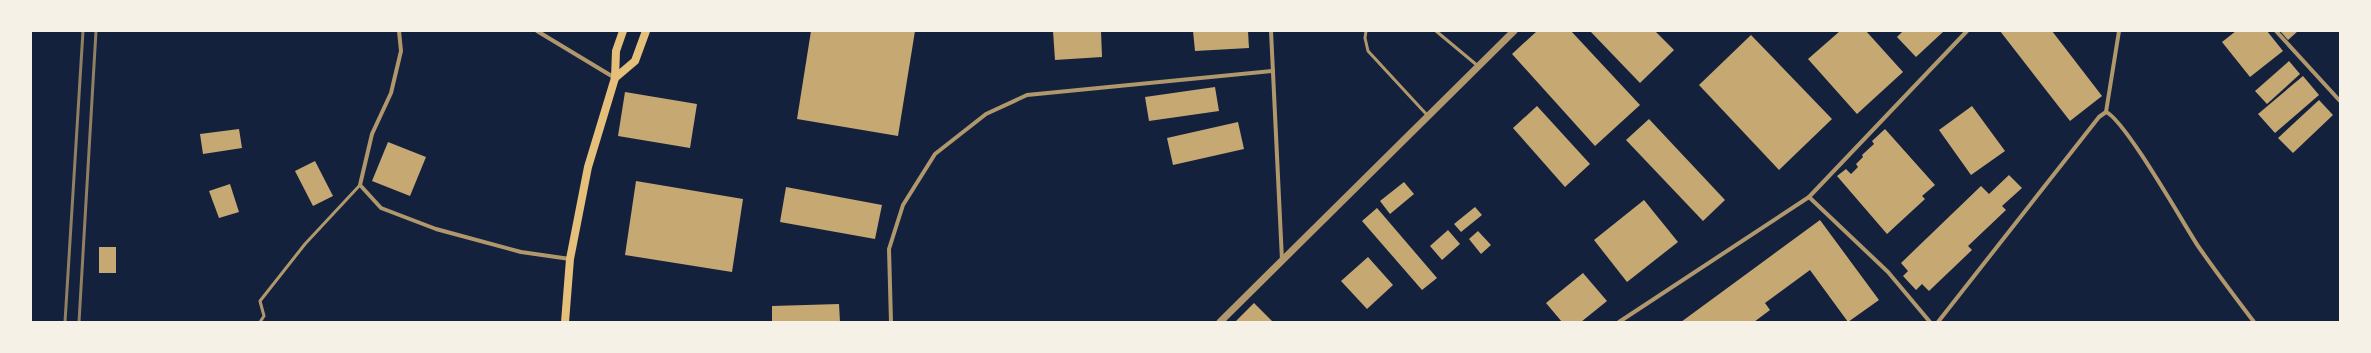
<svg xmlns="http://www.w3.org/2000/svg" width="2371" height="353" font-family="'Alegreya Sans',sans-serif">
  <rect width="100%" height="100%" fill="#14213d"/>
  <!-- building -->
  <g fill="#c6a872">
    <path d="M811,31h104l-17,105 -101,-17z"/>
    <path d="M1053,31h48l1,26 -47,3z"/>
    <path d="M1193,31h55l1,17 -54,3z"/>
    <path d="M1537,31h34l69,74 -45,41 -83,-92z"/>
    <path d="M1590,31h65l19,19 -34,33z"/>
    <path d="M1840,31h26l37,41 -46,42 -49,-55z"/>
    <path d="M1903,31h41l-28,26 -19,-20z"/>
    <path d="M2000,31h52l50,65 -32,25z"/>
    <path d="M2236,31h31l16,20 -33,26 -28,-35z"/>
    <path d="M2280,31h18l-10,9z"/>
    <path d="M1751,35l81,84 -53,51 -80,-85z"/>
    <path d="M2289,61l11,13 -33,30 -12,-13z"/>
    <path d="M2303,76l16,19 -44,38 -17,-19z"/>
    <path d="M1215,87l4,24 -70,10 -4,-24z"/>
    <path d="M625,92l72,12 -7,44 -72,-12z"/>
    <path d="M2319,100l14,15 -40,38 -15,-15z"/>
    <path d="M1537,106l53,58 -25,23 -52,-59z"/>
    <path d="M1972,106l33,45 -34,24 -32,-45z"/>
    <path d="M1649,119l76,81 -22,21 -77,-81z"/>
    <path d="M1238,122l6,27 -71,16 -6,-27z"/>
    <path d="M239,129l3,19 -39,6 -3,-20z"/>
    <path d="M1885,129l50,56 -13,11 3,3 -38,35 -50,-58 9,-7 5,5 7,-7 -2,-3 7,-7 -1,-2 12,-11 -2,-3z"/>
    <path d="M388,142l38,15 -16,39 -38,-15z"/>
    <path d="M315,161l18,35 -20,10 -18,-35z"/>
    <path d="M2009,175l13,13 -20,18 4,4 -38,36 4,4 -43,41 -7,-7 -6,6 -13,-14 5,-5 -7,-8 80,-77 8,8z"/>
    <path d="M636,181l107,18 -11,73 -107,-17z"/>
    <path d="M1404,182l10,12 -24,20 -10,-13z"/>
    <path d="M230,184l9,28 -20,6 -10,-27z"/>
    <path d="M786,187l96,18 -7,34 -95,-17z"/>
    <path d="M1644,200l34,42 -51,40 -33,-42z"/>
    <path d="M1475,207l7,8 -21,17 -7,-8z"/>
    <path d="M1377,208l60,70 -15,12 -60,-69z"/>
    <path d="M1820,220l59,80 -31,22 -38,-52 -45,33 5,7 -16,12h-73z"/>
    <path d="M1448,230l12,14 -18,16 -12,-14z"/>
    <path d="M1478,231l13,14 -10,9 -12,-15z"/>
    <rect x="99" y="247" width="17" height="26"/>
    <path d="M1368,257l25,28 -26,24 -26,-28z"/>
    <path d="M1583,273l24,28 -26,21h-19l-16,-19z"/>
    <path d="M1254,303l19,19h-38z"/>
    <path d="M839,304l1,18h-68v-16z"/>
  </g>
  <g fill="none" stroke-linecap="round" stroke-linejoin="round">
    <!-- service -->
    <g stroke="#b1986c" stroke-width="3">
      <path d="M1366,31l-1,7 3,13 60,65"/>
      <path d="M1436,31l42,35"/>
      <path d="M260,322l4,-6 -4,-15 45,-57 55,-59"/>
    </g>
    <!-- minor -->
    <g stroke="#b1986c" stroke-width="4">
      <path d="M399,31l2,20 -10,42 -19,41 -12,51 21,23 55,21 85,23 49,7"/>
      <path d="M537,31l78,47"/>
      <path d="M1271,31l11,229"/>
      <path d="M2276,31l64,70"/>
      <path d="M2106,112l13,-81"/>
      <path d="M1809,197l79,75 42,50"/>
      <path d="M891,322l-2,-73 14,-44 32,-51 51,-40 41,-19 246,-24"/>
      <path d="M1619,322l190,-125 158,-166"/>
      <path d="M1938,322l161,-205 7,-5c19,8 77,111 92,134 18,26 37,51 56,76"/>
    </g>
    <!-- tertiary -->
    <path stroke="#b1986c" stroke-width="7" d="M1220,322l294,-291"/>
    <!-- secondary -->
    <g stroke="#e5c07b" stroke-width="8">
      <path d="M615,78l20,-17 11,-30"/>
      <path d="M565,322l5,-63 18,-92 27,-89 1,-27 7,-20"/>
    </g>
    <!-- rail -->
    <g stroke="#918062" stroke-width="3">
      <path d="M65,322l18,-291"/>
      <path d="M79,322l17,-291"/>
    </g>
  </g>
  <!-- border -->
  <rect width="2371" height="353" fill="none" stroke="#f6f1e7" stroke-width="64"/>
</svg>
